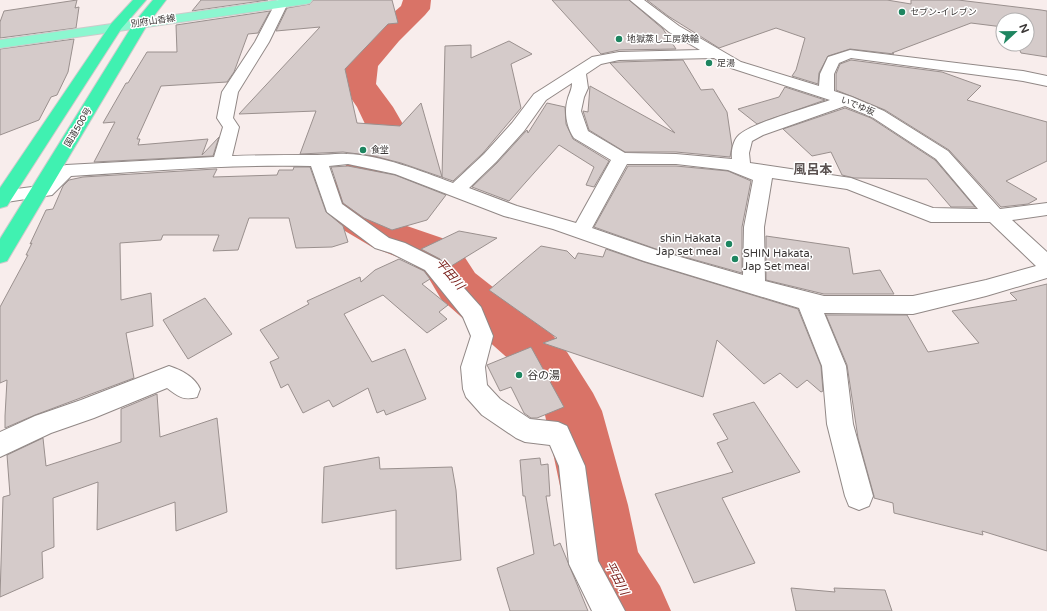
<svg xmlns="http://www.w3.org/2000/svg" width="1047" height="611" font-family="'Varela Round','Noto Sans JP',sans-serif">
  <rect width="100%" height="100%" fill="#f8edec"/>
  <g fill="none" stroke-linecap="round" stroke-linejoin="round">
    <!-- river -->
    <path fill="#d97367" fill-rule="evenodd" d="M403,0h28l-1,9 -5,6 -26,26 -21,25 -2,18 17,23 11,19 -6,24 -30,43 1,9 8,7 27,16 38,13 20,15 13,20 75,59 17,20 26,41 9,18 26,94 10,47 22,34 11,25h-76l-12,-22 -10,-24 -9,-60 -19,-90 -16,-31 -17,-22 -71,-63 -13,-22 -18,-15 -38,-15 -27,-16 -11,-13 -7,-10 -2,-12 1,-4 33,-44 7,-22 -9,-19 -15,-22 2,-21 5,-7 28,-30 24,-21z"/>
  </g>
  <!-- building -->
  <g fill="#d5cbca" stroke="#9a908e">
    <path d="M77,0l-2,8 4,-1 -3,21 -76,10v-16l4,-11z"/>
    <path d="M201,0h67l-76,11z"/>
    <path d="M313,0h79l6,23 -10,1 -43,45 12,54 43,3 21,-23 21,74 3,-131 26,-1v13l38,-17 23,13 -21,10 10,44 -38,45 -30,28 -52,-18 -27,-7 -31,-4 -43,2 16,-43 -77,3 81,-87 -44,4 11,-23 23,-4z"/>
    <path d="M552,0h77l34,29 13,20 -57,1 -18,4z"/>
    <path d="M647,0h240l24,4v-4h47l83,10 6,1v46l-26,-4 -4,-9h10v-24h-24v7l-32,-4 -79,30 2,1 -44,-5 -22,7 -9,17 -1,11 -26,-8 4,-6 9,-32 -29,-10 -57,20 -51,-32z"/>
    <path d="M270,11l-12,22 -10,1 -14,38 -7,10 -66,4 -24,53h3l-2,6 70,-6 -6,16 17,-18 -6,19 -119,6 21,-40 -12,1 23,-40h2l19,-31h30l-1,-27z"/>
    <path d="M74,39l-6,33 -11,23 -6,2 -12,23 -39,15v-86z"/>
    <path d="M683,60l18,30 12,-1 14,23 5,34 -2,11 -54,-5h-51l-36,-22 -6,-19 5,1 2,-26 85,47 -65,-70 9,-1z"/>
    <path d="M851,60l91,12 39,14 -14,14 80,22v39l-41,20 31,18 -9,5 -27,3 -52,-57 -64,-40 -49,-20v-16l4,-10z"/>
    <path d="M785,87l40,13 -68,24 -19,-15 41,-12z"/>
    <path d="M547,103l18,4 1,17 7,15 36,22 -15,26 -8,-2 8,-18 -35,-22 -50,56 -37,-14 25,-24 30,-33 1,3z"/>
    <path d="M845,108l26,10 64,42 40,47h-24l-24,-28 -73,-1 -12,-3 -11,-23 -19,4 -29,-27z"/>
    <path d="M348,166l47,9 51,20 -19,25 -35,10 -28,-12 -21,-15 -12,-36z"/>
    <path d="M628,166h48l52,5 23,10 -9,46v46l-86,-24 -62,-22z"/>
    <path d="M294,167h16l16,45 17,14 5,16 -16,5 -36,1 -7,-30h-40l-11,32 -25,1 6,-16h-56l-2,5 -41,3 1,57 30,-7 2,33 -27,7 8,45 -99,37 -30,13v-12l2,-36 -7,3v-76l28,-52h-2l6,-12 -2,1 16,-34 7,-1 10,-23 6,-6 14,-3 132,-8h2l-4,8 64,-2 2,-5h14z"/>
    <path d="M459,231l38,7 -49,30 -8,-9 -19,-10z"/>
    <path d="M766,236l83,12 4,26 27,-4 14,24h-70l-58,-14z"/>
    <path d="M541,246l26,5 8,8 3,-6 25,4 3,-8 38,13 154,47 23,57 2,25 -2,1 -14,-12 -10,8 -17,-15 -16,11 -47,-44 -14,57 -160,-54 14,-5 -68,-48z"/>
    <path d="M399,259l25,12 6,8 -8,5 26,21 -9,7 8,7 -20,14 -44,-38 -39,19 28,48 33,-13 21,50 -40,16 -2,-5 -7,3 -9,-25 -35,19 -4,-7 -26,13 -15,-29 -7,4 -11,-26 9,-4 -19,-28 49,-26 -2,-3 53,-24 1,5 14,-12z"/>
    <path d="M1047,284v267l-65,-20 1,4 -89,-22 -1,-10 -19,-5v-2l-16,-58 -11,-73 -21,-50h81l21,37 51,-9 -27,-32 65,-11 -7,-7z"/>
    <path d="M205,298l27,36 -44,25 -25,-39z"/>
    <path d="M531,347l33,60 -27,11h-6l-7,-5 -13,-26 -11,4 -13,-26z"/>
    <path d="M157,394l3,43 57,-19 10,94 -51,19 -1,-29 -78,28 1,-48 -45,16 1,49 -12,5 1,26 -43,19 3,-100 7,-2 -3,-40 36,-17 3,28 75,-24v-33z"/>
    <path d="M754,402l46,70 -78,26 33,65 -61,20 -39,-89 78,-22 -16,-29 11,-4 -15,-25z"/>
    <path d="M379,457l1,12 72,-2 4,23 5,70 -65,9v-59l-74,13 2,-56z"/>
    <path d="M540,458l1,7 7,-1 2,32h-4l8,50 6,-3 28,68h-78l-13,-43 37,-14 -9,-58h-2l-3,-36z"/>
    <path d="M791,588l44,4 -1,-4 51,2 7,21h-96z"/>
  </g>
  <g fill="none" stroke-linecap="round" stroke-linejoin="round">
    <!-- minor casing -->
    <g stroke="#918886" stroke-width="2">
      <g id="minor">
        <path d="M277,0h8l3,3 -19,39 -31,50 -5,26 6,9 -7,29c28,-1 56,-1 85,-1 10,0 20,-2 30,-1 34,1 74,17 106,29l31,-29 28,-31 22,-29 58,-37 27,-5 81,-2 -31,-18 -39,-32h14l35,26 62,36 78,24 1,-12 8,-17 22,-7 173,21 24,5v10l-24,-5 -172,-23 -12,5 -5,11v17l18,6 32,14 64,40 52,58 47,-6v12l-35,5 35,32v26l-61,18 -73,18 -89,-1 22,53 7,58 20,72 -4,10 -10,4 -10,-4 -4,-10 -18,-72 -5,-58 -23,-58 -155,-47 -91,-32 -49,-13 -109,-42 -47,-10 -19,2 13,38 47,34 16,5 34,17 42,47 12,29 -8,31 2,18 13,14 30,20 28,3 9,4 18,40 13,95 27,50h-33l-23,-47 -10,-98 -9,-21 -25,-3 -9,-4 -34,-23 -16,-18 -3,-8 -2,-22 10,-31 -8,-19 -38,-47 -34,-17 -16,-5 -48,-36 -16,-46c-80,-2 -160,5 -240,10l-19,19 -52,8v-12l40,-5 20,-19 6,-2 148,-8 9,-30 -6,-9 5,-26 33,-50zM714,58l17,10 99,32c-19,7 -80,23 -92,36 -5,5 -7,16 -6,23l-56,-5 -51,-1 -37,-22 -7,-20 3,-14 4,-9 -2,-14 15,-10 18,-4zM572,83c0,6 -2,9 -4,15 -4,13 -2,28 6,40l37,22 -35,63 -59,-17 -48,-18 27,-26 28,-31 22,-31zM845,106l27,11 64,42 42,50 -45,-1 -82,-30 -101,-15 -1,-10 3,-12 11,-6zM627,164h49l52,6 25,10 -9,47 -1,48 -87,-25 -64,-22zM772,178l75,11 84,33h59l46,44 -50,14 -73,16h-89l-59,-15 -1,-54z"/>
        <path d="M169,366c12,4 26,11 31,23l-3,8c-14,4 -19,-1 -30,-9l-73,30 -43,15 -51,24v-25l35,-16 46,-16z"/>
      </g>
    </g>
    <!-- major casing -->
    <g stroke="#cccbcb" stroke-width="2">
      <path id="major" d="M279,0h33l-2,3 -4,1 -306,44v-8z"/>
    </g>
    <!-- highway casing -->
    <g stroke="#cccbcb" stroke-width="2">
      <g id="highway">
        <path d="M133,0h13l-25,29 -114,177 -7,2v-20l111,-164z"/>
        <path d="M153,0h13l-19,25 -140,236 -7,2v-24l134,-216z"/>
      </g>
    </g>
    <!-- minor -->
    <use href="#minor" fill="#fff" fill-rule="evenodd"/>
    <!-- major -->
    <use href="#major" fill="#8cf7d0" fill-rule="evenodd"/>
    <!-- highway -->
    <use href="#highway" fill="#40f1b1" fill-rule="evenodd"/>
  </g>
  <!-- markers -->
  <g fill="#1e8560" stroke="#fff" stroke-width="1.5">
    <circle cx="902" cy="12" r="4"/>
    <circle cx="619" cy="39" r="4"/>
    <circle cx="709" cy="63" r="4"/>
    <circle cx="363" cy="150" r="4"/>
    <circle cx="729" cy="244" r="4"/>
    <circle cx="735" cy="259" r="4"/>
    <circle cx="519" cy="375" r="4"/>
  </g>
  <g text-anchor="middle" stroke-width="3" stroke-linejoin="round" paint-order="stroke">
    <!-- far-poi labels -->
    <g font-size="9" fill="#3b3736" stroke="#fff" text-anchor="start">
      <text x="910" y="15">セブン-イレブン</text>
      <text x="627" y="42">地獄蒸し工房鉄輪</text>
      <text x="717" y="66">足湯</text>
      <text x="371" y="153">食堂</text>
    </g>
    <!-- far-street labels -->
    <g font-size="9" fill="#3b3736" stroke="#fff">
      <text transform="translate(153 21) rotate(-8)" y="3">別府山香線</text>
      <text transform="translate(858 106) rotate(22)" y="3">いでゆ坂</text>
      <text transform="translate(78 127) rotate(-59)" y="3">国道500号</text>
    </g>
    <!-- poi labels -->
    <g font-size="11" fill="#3b3736" stroke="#fff" text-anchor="start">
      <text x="721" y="242" text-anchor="end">shin Hakata<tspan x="721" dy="13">Jap set meal</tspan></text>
      <text x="743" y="257">SHIN Hakata,<tspan x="743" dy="13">Jap Set meal</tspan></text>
      <text x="527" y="379">谷の湯</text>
    </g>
    <!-- water labels -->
    <g font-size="12" font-style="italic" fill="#781c17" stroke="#fff">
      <text transform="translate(450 274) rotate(49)" y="4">平田川</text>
      <text transform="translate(617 578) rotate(62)" y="4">平田川</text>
    </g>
    <!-- quarter labels -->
    <g font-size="13" font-weight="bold" fill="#5a5150" stroke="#fff">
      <text x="813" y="174">風呂本</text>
    </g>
  </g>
  <!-- north arrow -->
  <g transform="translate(1015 32) rotate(68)"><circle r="19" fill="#ffffff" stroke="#b1afaf"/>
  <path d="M0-3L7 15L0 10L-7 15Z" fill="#1e8560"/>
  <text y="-6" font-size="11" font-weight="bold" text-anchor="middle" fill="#3b3736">N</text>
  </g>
</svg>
